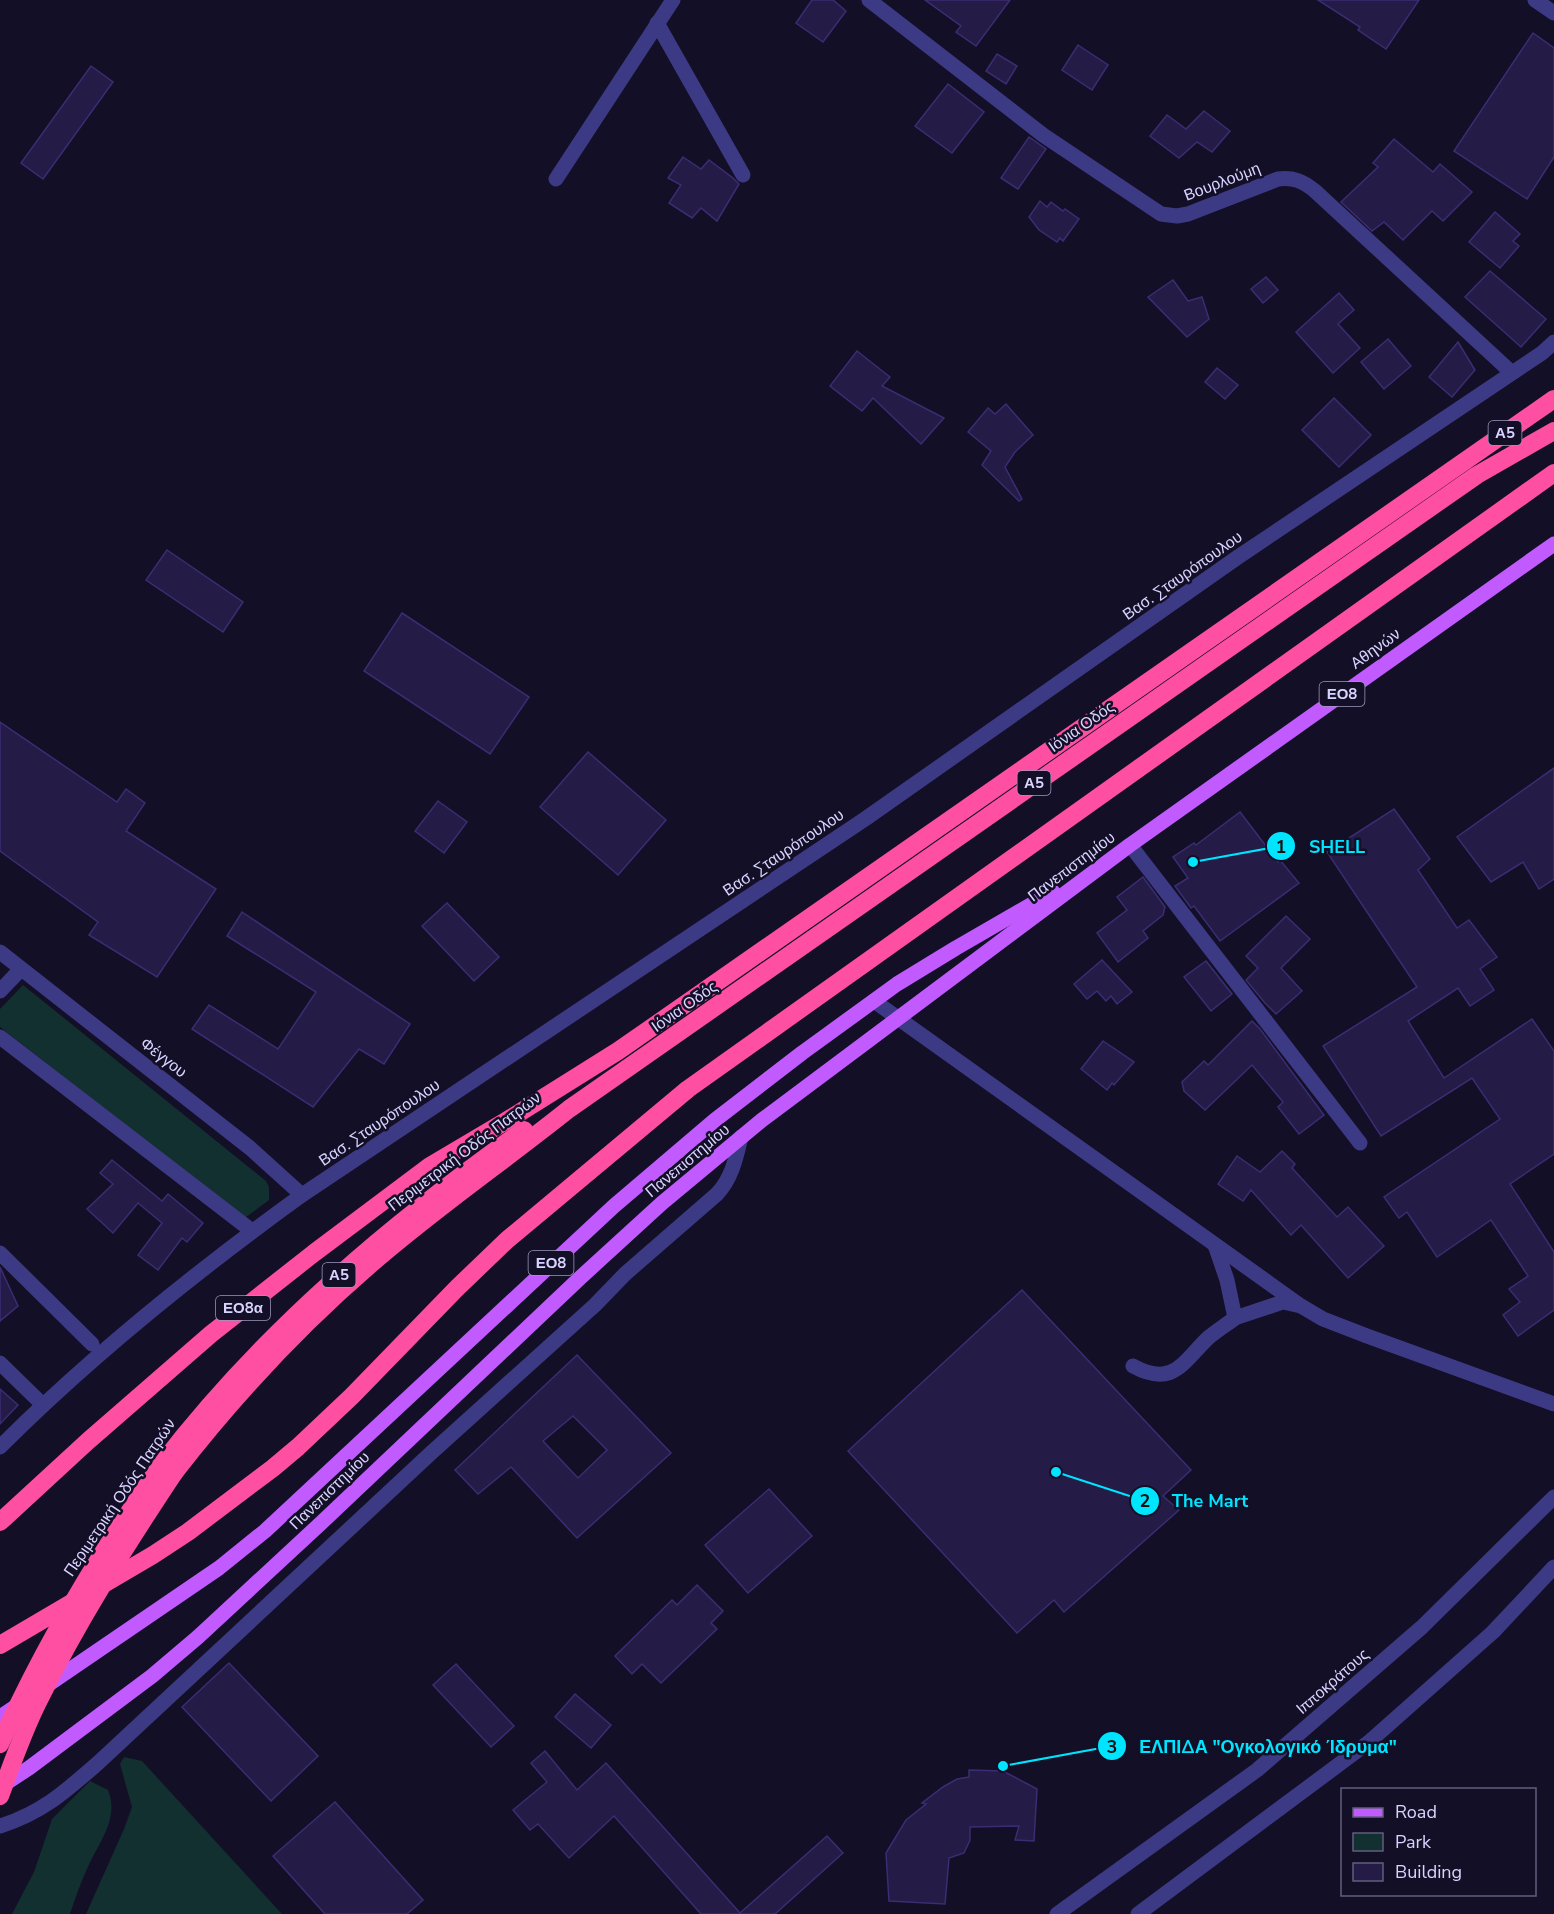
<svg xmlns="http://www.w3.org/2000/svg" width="1554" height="1914" font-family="'Nunito Sans',sans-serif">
  <rect width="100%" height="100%" fill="#130f26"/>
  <!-- green -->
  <g fill="#12302f">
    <path d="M23,985l243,196 3,6v13l-24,18 -245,-191v-18z"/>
    <path d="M124,1757l18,4 140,153h-196l38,-85 8,-22 -12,-43z"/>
    <path d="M90,1781l18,9c12,29 -10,53 -21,79 -7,15 -12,30 -17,45h-58l22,-42 18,-53z"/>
  </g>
  <!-- building -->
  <g fill="#241b47" stroke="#3b2d73" stroke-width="1.5" fill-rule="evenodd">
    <path d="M812,0h21l13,11 -23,31 -27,-19z"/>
    <path d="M925,0h85l-34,46 -20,-14 5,-6z"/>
    <path d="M1318,0h101l-33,49 -28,-19 2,-3z"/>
    <path d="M1533,33l21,15v109l-27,42 -73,-48z"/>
    <path d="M1078,45l30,20 -16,25 -30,-20z"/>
    <path d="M997,54l20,12 -11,18 -20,-13z"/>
    <path d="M91,66l22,16 -70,97 -22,-16z"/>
    <path d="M948,84l36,28 -32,41 -37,-27z"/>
    <path d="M1204,111l26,20 -18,21 -15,-10 -18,16 -29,-22 17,-21 19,14z"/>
    <path d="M1029,137l17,12 -28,40 -17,-11z"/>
    <path d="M1394,139l39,33 7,-8 32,28 -29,29 -11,-10 -29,29 -19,-18 -12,9 -31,-29 37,-35 -5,-4z"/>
    <path d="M683,157l18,12 8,-9 24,18 6,6 -22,37 -16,-13 -9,10 -23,-15 12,-18 -13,-7z"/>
    <path d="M1040,201l7,6 4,-5 12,9 2,-2 14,10 -16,22 -3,-3 -3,4 -18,-12 -10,-13z"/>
    <path d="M1495,212l25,22 -7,7 6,5 -19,22 -31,-26z"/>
    <path d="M1490,271l56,48 -25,28 -56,-50z"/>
    <path d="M1266,277l12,13 -15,13 -12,-14z"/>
    <path d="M1173,280l15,21 14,-4 7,22 -22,18 -39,-40z"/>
    <path d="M1339,293l15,17 -16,14 22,24 -27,25 -37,-41z"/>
    <path d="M1388,339l23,27 -27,23 -23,-27z"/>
    <path d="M1458,342l17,28 -23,27 -23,-20z"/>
    <path d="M857,351l33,26 -8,9 62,32 -23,26 -48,-46 -11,13 -32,-25z"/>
    <path d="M1217,368l21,17 -13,14 -20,-17z"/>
    <path d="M1334,398l37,37 -32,32 -37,-37z"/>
    <path d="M1006,404l27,31 -18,17 -10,15 17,32 -3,2 -37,-36 9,-14 -23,-19 20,-24 7,6z"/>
    <path d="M167,550l76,52 -20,30 -77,-52z"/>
    <path d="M402,613l127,84 -39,57 -126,-83z"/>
    <path d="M0,722l117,80 9,-13 19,14 -19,28 90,58 -59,88 -68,-42 9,-13 -98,-71z"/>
    <path d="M588,752l78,68 -48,55 -78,-68z"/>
    <path d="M1554,768v111l-15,10 -16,-27 -32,20 -34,-45z"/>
    <path d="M438,801l29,21 -23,31 -29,-22z"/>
    <path d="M1394,809l36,50 -12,11 39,58 12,-8 28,37 -17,12 14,21 -24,16 -12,-18 -50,33 36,57 88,-59 22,32v103l-44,30 44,68v58l-36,26 -15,-21 17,-13 -11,-13 19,-13 -37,-56 -54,37 -30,-45 -8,6 -15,-21 116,-78 -28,-41 -91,58 -58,-90 94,-59 -90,-135z"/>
    <path d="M1240,812l38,50 2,-2 19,23 -79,58 -26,-35 -3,2 -16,-22 13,-8 -15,-21 21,-14 2,2z"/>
    <path d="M1143,877l22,30 -2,8 -20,16 5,7 -30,24 -21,-29 30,-23 -10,-13z"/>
    <path d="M447,903l52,54 -25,24 -52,-55z"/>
    <path d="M242,912l168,112 -26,40 -25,-15 -46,58 -121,-78 17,-24 69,44 38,-57 -89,-56z"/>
    <path d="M1286,916l24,23 -29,29 21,23 -26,23 -11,-11 -19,-23 12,-12 -12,-12z"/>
    <path d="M1102,960l30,32 -15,12 -6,-8 -5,5 -9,-10 -10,8 -13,-15z"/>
    <path d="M1206,961l26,33 -21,17 -27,-34z"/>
    <path d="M1252,1021l8,8 64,86 -25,19 -21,-27 5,-5 -31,-37 -47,45 -21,-19 -2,-9 22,-21 4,4z"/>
    <path d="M1103,1041l31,21 -20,23 -2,-2 -5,7 -26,-21z"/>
    <path d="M1282,1151l13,13 -3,4 45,49 11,-10 36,39 -36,32 -47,-53 -10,10 -40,-45 -8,11 -25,-17 19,-28 23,16z"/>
    <path d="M112,1160l50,41 6,-7 35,29 -16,19 -5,-4 -24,32 -20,-15 24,-32 -24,-20 -25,30 -26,-24 26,-25 -13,-11z"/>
    <path d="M0,1267l18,39 -18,15z"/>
    <path d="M1022,1290l169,180 -28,26 16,14 -115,102 -10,-12 -37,33 -169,-182z"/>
    <path d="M577,1355l94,98 -94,85 -66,-71 -33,27 -23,-24zM573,1416l34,34 -29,28 -35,-37z"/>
    <path d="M0,1389l18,16 -18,19z"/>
    <path d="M769,1489l43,47 -64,57 -43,-48z"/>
    <path d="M697,1585l26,26 -12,12 6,6 -56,54 -19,-19 -10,10 -17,-18 57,-56 5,5z"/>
    <path d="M229,1663l89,93 -47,45 -89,-94z"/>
    <path d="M456,1664l58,62 -23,21 -58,-62z"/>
    <path d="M575,1694l36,31 -20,23 -36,-31z"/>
    <path d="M545,1751l32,39 29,-27 134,150 87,-77 16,17 -68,61h-74l-87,-98 -45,42 -31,-34 -8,6 -17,-20 34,-28 -16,-19z"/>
    <path d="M969,1770l34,1 34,18 -3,52 -19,-1 4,-14 -49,1v13l-6,13 -15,5 -4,46 -56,-3 -3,-48 20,-33 20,-16 -4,-1 21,-16 14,-8 12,-2z"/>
    <path d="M335,1802l88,98 -16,14h-82l-52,-58z"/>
  </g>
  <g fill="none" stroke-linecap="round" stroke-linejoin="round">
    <!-- minor -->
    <g stroke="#3d3a85" stroke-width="15">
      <path d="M869,0l174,135 118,79 16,2 11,-2 90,-35c15,-2 25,2 37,12l196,181"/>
      <path d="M1535,0l19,13"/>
      <path d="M657,23l86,152"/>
      <path d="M556,179l117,-179"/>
      <path d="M1130,845l230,298"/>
      <path d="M0,991l21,-22"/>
      <path d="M0,1037l252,194"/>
      <path d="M0,1253l92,91"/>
      <path d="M1235,1318l48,-16 18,4"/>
      <path d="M0,1363l43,42"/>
      <path d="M1133,1366c40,22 50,-4 75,-28 8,-7 18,-13 27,-20l-8,-38 -12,-35"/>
      <path d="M0,1826c42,-13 66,-35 98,-63l333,-310 164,-148 30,-31 92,-80c15,-16 19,-36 24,-57"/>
    </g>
    <!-- tertiary -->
    <g stroke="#3d3a85" stroke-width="15">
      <path d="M0,952l250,196 52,47"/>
      <path d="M874,1001l427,305 22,13 44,17 187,68"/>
      <path d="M0,1447c93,-93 197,-176 302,-252l563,-376 373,-262 304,-204 12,-11"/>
      <path d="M1057,1914l200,-144 165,-143 132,-130"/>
      <path d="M1138,1914l231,-172 124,-110 61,-65"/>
    </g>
    <!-- primary -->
    <g stroke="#c25bff" stroke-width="15">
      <path d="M46,1686l173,-118 46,-37 349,-325 101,-86 87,-67 95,-69 59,-36 97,-56"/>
      <path d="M0,1717l21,-14"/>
      <path d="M0,1787l29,-19 123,-92 46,-39 122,-113 261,-247 81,-74 100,-83 368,-275 424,-301"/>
    </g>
    <!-- motorway -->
    <g stroke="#ff4fa3" stroke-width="18">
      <path d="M161,1465c101,-132 228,-240 363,-335"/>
      <path d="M174,1473c58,-75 125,-147 197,-209 63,-55 133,-103 198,-155l908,-634 77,-44"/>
      <path d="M0,1522l88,-81 123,-107 103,-81 116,-87 76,-45 112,-70 936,-652"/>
      <path d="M0,1645l153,-90 35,-23 85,-64 25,-21 54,-51 105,-108 50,-48 181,-151 866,-616"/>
    </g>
    <!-- motorway-bridge -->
    <g stroke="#ff4fa3" stroke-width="18">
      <path d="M0,1744c44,-99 99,-190 161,-279"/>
      <path d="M0,1796c12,-32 23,-64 38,-94 39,-80 87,-155 136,-229"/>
    </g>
  </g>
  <g text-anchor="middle" stroke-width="5" stroke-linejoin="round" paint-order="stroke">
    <!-- shield labels -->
    <g fill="#130f26" stroke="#9e99be" stroke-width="1.5">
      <rect x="1488.5" y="421" width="33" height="24" rx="4.5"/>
      <rect x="1319.5" y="682" width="45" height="24" rx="4.5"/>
      <rect x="1017.5" y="771" width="33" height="24" rx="4.5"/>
      <rect x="528.5" y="1251" width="45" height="24" rx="4.5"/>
      <rect x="322.5" y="1263" width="33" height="24" rx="4.5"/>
      <rect x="216" y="1296" width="54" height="24" rx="4.5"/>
    </g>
    <g font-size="15" font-weight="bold" fill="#d9d4ff">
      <text x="1505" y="438">Α5</text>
      <text x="1342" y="699">ΕΟ8</text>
      <text x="1034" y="788">Α5</text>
      <text x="551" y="1268">ΕΟ8</text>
      <text x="339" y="1280">Α5</text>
      <text x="243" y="1313">ΕΟ8α</text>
    </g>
    <!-- street labels -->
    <g font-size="16" fill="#d9d4ff" stroke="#130f26">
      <text transform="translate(1222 181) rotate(-21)" y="6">Βουρλούμη</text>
      <text transform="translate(1182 575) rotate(-35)" y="6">Βασ. Σταυρόπουλου</text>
      <text transform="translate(1375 648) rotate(-36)" y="6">Αθηνών</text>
      <text transform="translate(1081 726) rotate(-35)" y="6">Ιόνια Οδός</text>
      <text transform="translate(783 852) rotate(-34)" y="6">Βασ. Σταυρόπουλου</text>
      <text transform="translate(1071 866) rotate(-37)" y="6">Πανεπιστημίου</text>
      <text transform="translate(684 1006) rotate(-35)" y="6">Ιόνια Οδός</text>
      <text transform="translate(164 1057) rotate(38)" y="6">Φέγγου</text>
      <text transform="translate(379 1122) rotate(-34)" y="6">Βασ. Σταυρόπουλου</text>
      <text transform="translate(464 1151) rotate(-37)" y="6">Περιμετρική Οδός Πατρών</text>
      <text transform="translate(687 1160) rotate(-40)" y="6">Πανεπιστημίου</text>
      <text transform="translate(329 1490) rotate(-44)" y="6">Πανεπιστημίου</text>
      <text transform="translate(119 1497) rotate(-56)" y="6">Περιμετρική Οδός Πατρών</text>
      <text transform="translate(1332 1681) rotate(-41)" y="6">Ιπποκράτους</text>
    </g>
  </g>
  <!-- callouts -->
  <path fill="none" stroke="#00e5ff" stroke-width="2" d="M1193 862L1281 846M1056 1472L1145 1501M1003 1766L1112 1746"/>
  <g fill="#00e5ff" stroke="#130f26" stroke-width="2">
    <circle cx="1193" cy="862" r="6"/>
    <circle cx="1056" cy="1472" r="6"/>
    <circle cx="1003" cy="1766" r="6"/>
    <circle cx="1281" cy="846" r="15"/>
    <circle cx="1145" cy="1501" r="15"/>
    <circle cx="1112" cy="1746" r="15"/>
  </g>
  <g font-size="18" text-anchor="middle" font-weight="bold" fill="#111">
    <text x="1281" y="853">1</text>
    <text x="1145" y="1507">2</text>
    <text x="1112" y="1753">3</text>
  </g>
  <g font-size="18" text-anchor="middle" font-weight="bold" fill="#00e5ff" stroke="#130f26" stroke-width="5" stroke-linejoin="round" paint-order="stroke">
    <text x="1337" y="853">SHELL</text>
    <text x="1210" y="1507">The Mart</text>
    <text x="1268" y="1753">ΕΛΠΙΔΑ "Ογκολογικό Ίδρυμα"</text>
  </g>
  <!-- legend -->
  <rect x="1341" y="1788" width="195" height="108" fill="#130f26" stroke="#625e7d" stroke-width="1.5"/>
  <rect x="1353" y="1808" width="30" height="9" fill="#c25bff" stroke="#625e7d" stroke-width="1.5"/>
  <text x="1395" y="1818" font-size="18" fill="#d9d4ff">Road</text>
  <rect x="1353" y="1833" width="30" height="18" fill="#12302f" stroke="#625e7d" stroke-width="1.5"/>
  <text x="1395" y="1848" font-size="18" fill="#d9d4ff">Park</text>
  <rect x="1353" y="1863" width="30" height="18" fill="#241b47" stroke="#625e7d" stroke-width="1.5"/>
  <text x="1395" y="1878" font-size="18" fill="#d9d4ff">Building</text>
</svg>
